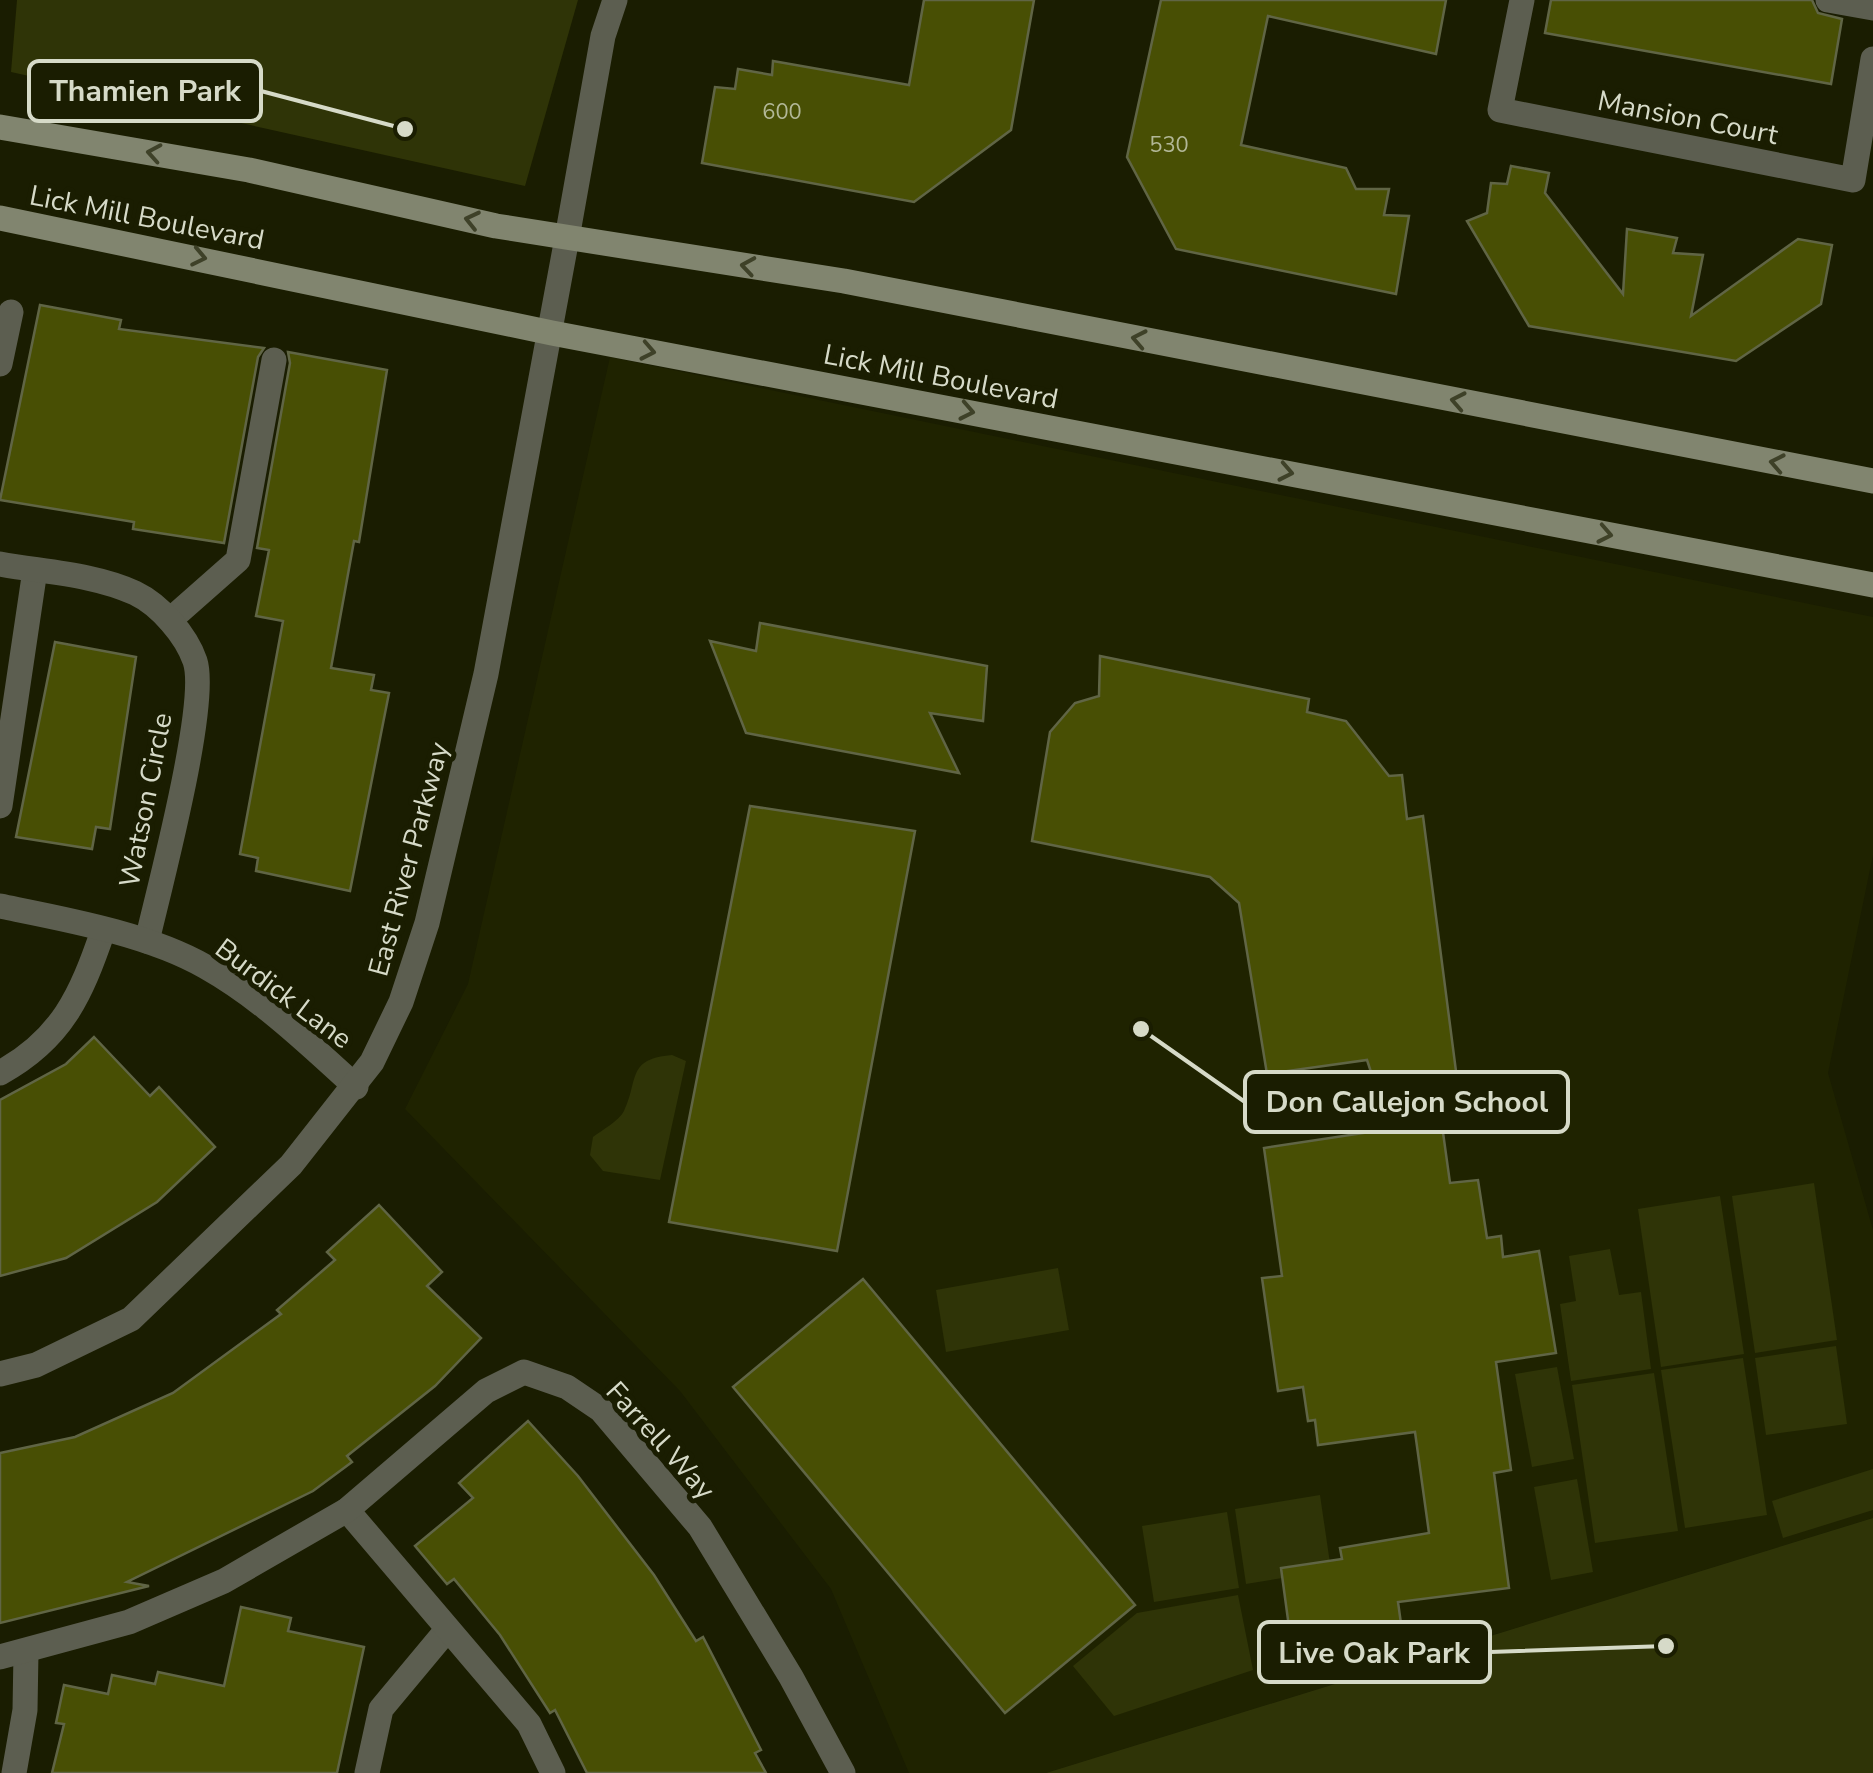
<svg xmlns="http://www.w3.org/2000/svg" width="1873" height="1773" font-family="'Nunito Sans',sans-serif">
  <rect width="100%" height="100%" fill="#1a1d01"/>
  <!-- built -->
  <path fill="#1f2300" d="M610,357l1263,260v238l-45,218 45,157v288l-827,255h-137l-78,-184 -151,-198 -275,-282 63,-125z"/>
  <!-- green -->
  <g fill="#2f3407">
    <path d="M17,0h561l-53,186 -514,-114z"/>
    <path d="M672,1055l14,6 -26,119 -57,-9 -13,-16 3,-18c9,-7 26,-16 31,-26 15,-31 2,-52 48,-56z"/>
    <path d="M1814,1183l23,157 -82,13 -23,-157z"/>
    <path d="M1720,1196l24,158 -83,13 -23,-158z"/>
    <path d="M1610,1249l9,46 22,-3 10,77 -80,12 -11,-77 16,-3 -7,-45z"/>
    <path d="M1058,1268l11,62 -123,22 -10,-62z"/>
    <path d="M1836,1346l11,78 -81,11 -11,-77z"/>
    <path d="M1743,1358l24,157 -82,13 -24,-158z"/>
    <path d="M1557,1367l17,92 -42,8 -17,-93z"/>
    <path d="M1654,1373l24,158 -83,12 -23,-158z"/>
    <path d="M1873,1469v41l-90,28 -11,-37z"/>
    <path d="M1577,1479l16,93 -42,8 -17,-93z"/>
    <path d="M1320,1495l11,75 -85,14 -11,-75z"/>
    <path d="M1227,1512l12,76 -85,14 -12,-76z"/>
    <path d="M1873,1518v255h-827z"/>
    <path d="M1238,1595l15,75 -139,46 -41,-50 64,-53z"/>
  </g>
  <!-- building -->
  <g fill="#484f04" stroke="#606545" stroke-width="2.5">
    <path d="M924,0h110l-23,130 -97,72 -212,-39 13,-76 20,2 3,-20 34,6 1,-14 136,24z"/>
    <path d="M1161,0h285l-10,54 -168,-38 -27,129 105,23 10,21h33l-5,26 25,1 -13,78 -220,-45 -49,-92z"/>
    <path d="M1551,0h261l6,13 24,6 -11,65 -286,-51z"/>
    <path d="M1511,166l38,7 -4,20 78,101 4,-65 50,9 -4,15 30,2 -12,61 107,-77 34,6 -11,59 -85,57 -207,-35 -62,-105 20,-8 4,-30 16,1z"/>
    <path d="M40,305l81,15 -2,9 145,19 -6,9 -34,186 -91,-14 1,-7 -134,-22z"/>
    <path d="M288,352l99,18 -28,172 -5,-1 -23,127 43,7 -3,15 18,3 -39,198 -94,-20 2,-13 -18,-4 43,-233 -27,-5 13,-66 -12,-2 33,-185z"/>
    <path d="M760,623l227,43 -4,55 -53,-8 29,60 -213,-40 -36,-92 46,10z"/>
    <path d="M55,642l81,15 -26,172 -14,-2 -4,22 -76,-12z"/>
    <path d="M1100,656l209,43 -2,13 39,9 43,55 13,-1 5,44 16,-3 34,263 -21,3 14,101 28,-3 9,58 14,-2 2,21 36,-6 17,102 -60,9 15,108 -17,3 15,115 -111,14 5,36 -57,10 1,7 -53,9 -13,-96 61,-9 -2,-11 89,-15 -14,-101 -97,13 -3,-25 -7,1 -5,-34 -25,4 -16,-113 20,-2 -18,-128 126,-19 -23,-69 -100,14 -28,-171 -29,-26 -178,-36 18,-109 25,-29 24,-7z"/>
    <path d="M750,806l165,25 -78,420 -168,-29z"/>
    <path d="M94,1037l56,59 9,-9 56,60 -58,55 -91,56 -66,18v-176l66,-36z"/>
    <path d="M379,1205l63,67 -15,14 54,52 -46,48 -88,70 5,6 -39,29 -186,91 22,4 -149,37v-170l75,-16 98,-44 108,-79 -4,-4 58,-50 -8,-8z"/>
    <path d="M863,1279l272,326 -130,108 -272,-326z"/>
    <path d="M528,1421l50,55 76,99 42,66 7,-4 58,113 -6,3 11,20h-179l-32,-63 -5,3 -50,-78 -46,-56 -7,5 -32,-38 58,-48 -14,-15z"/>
    <path d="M241,1607l50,11 -3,13 76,16 -27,126h-285l12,-49 -8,-1 8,-38 44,9 4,-19 43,9 3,-12 66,14z"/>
  </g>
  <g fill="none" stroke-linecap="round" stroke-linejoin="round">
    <!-- lane -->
    <g stroke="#5c5e50" stroke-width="25">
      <path d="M1522,0l-22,110 353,70 20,-121"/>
      <path d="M1828,0l45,8"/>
      <path d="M567,238l36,-202 12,-36"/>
      <path d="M0,364l11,-52"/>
      <path d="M170,620l68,-60 36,-200"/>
      <path d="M0,806l35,-236"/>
      <path d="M0,1073c62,-34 81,-78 103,-142"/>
      <path d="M14,1773l11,-63 1,-58"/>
      <path d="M367,1773l14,-64 65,-78"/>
    </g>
    <!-- street -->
    <g stroke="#5c5e50" stroke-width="25">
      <path d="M0,564c44,8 94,10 135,29 25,12 51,42 60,68 14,42 -36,228 -48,280"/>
      <path d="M0,906c64,13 149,28 206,61 55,31 103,77 150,120"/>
      <path d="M0,1374l36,-9 95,-46 160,-154 81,-103 29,-60 26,-79 59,-249 81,-436"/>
      <path d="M347,1510l182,214 24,49"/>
      <path d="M0,1657l129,-35 95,-41 123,-71 139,-119 38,-19 43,15 34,23 99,117 91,150 52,96"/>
    </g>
    <!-- secondary -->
    <g stroke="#81856f" stroke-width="25">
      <path d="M0,127l249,43 247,56 348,55 1029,200"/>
      <path d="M0,218l552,115 1321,252"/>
    </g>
  </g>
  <!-- one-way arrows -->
  <defs><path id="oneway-chevron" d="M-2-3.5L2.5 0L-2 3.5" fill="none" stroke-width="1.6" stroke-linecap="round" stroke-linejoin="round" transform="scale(2.5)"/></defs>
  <g stroke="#3e4128">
    <use href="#oneway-chevron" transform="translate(154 153) rotate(-170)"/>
    <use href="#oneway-chevron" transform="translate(472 220) rotate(-167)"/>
    <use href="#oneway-chevron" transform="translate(199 257) rotate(12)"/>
    <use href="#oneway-chevron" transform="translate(748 266) rotate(-171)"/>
    <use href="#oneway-chevron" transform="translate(1139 339) rotate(-169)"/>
    <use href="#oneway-chevron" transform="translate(648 351) rotate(11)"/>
    <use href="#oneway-chevron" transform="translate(1458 401) rotate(-169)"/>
    <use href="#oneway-chevron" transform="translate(967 411) rotate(11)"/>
    <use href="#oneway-chevron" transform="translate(1777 463) rotate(-169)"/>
    <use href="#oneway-chevron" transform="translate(1286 472) rotate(11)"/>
    <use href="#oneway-chevron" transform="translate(1605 534) rotate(11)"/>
  </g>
  <g text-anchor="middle" stroke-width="10" stroke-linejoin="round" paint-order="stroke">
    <!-- number labels -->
    <g font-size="22" fill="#b2b797">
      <text x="782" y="119">600</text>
      <text x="1169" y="152">530</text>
    </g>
    <!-- street labels -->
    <g font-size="28" fill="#d6dac8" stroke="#1a1d01">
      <text transform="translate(1688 117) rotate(11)" y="10">Mansion Court</text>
      <text transform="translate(147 217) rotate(11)" y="10">Lick Mill Boulevard</text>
      <text transform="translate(941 376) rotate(11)" y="10">Lick Mill Boulevard</text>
      <text transform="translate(145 800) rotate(-79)" y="10">Watson Circle</text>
      <text transform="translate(408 859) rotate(-75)" y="10">East River Parkway</text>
      <text transform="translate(284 993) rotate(37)" y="10">Burdick Lane</text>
      <text transform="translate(661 1440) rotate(48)" y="10">Farrell Way</text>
    </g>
  </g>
  <!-- callouts -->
  <path fill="none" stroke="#d6dac8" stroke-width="4" d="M405 129L261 91M1141 1029L1245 1102M1666 1646L1490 1652"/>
  <g fill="#d6dac8" stroke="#1a1d01" stroke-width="4">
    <circle cx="405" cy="129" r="10"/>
    <circle cx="1141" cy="1029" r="10"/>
    <circle cx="1666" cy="1646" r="10"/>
  </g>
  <g fill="#1a1d01" stroke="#d6dac8" stroke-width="4">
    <rect x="29" y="61" width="232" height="60" rx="10"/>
    <rect x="1245" y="1072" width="323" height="60" rx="10"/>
    <rect x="1259" y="1622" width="231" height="60" rx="10"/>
  </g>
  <g font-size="30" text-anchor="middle" font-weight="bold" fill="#d6dac8">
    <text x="145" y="101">Thamien Park</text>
    <text x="1407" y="1112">Don Callejon School</text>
    <text x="1374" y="1663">Live Oak Park</text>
  </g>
</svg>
